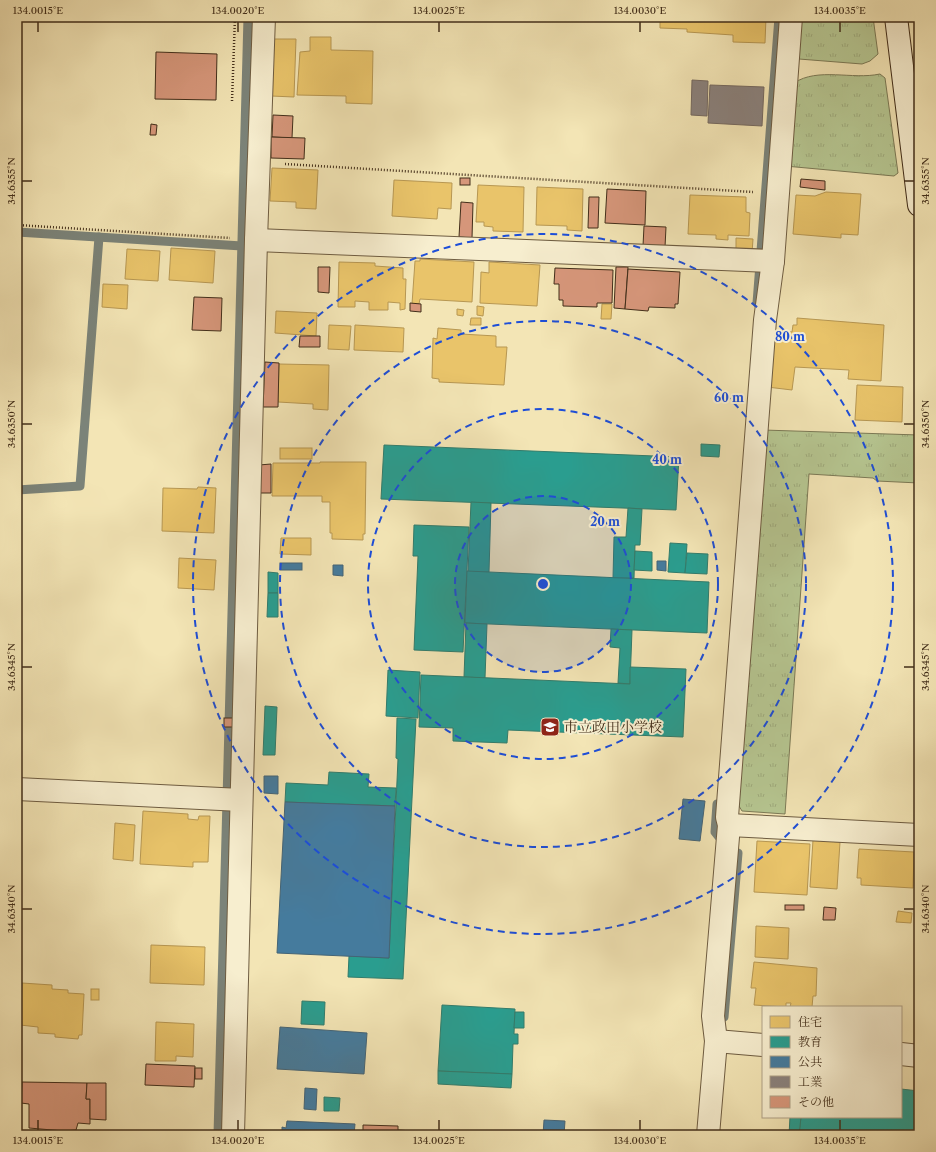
<svg xmlns="http://www.w3.org/2000/svg" width="936" height="1152" font-family="'Libre Caslon Text','Noto Serif JP',serif">
  <defs>
    <pattern id="grass-tufts" width="24" height="20" patternUnits="userSpaceOnUse"><rect width="24" height="20" fill="#b6c691"/><path d="M3 7l-1-3M5 7V3M7 7l1-3M15 17l-1-3M17 17v-4M19 17l1-3" fill="none" stroke="#9eaa7c"/></pattern>
  </defs>
  <rect width="100%" height="100%" fill="#f3e5b5"/>
  <filter id="stains"><feTurbulence type="fractalNoise" baseFrequency=".005" numOctaves="4"/><feColorMatrix values="0 0 0 0 .2 0 0 0 0 .09 0 0 0 0 .02 0 0 0 .5 -.17"/></filter>
  <radialGradient id="worn" r=".72"><stop offset=".6" stop-color="#630" stop-opacity="0"/><stop offset="1" stop-color="#630" stop-opacity=".3"/></radialGradient>
  <!-- grass -->
  <g fill="url(#grass-tufts)" stroke="#7c7a56">
    <path d="M800,17h73l5,37 -8,7 -8,3 -63,-5 -3,-6z"/>
    <path d="M880,74l5,4 13,95 -4,3 -109,-10 9,-83c24,-16 58,-3 86,-9z"/>
    <path d="M763,430l156,5v48l-42,-2 -4,-3 -64,-4 -24,340 -43,-3 -6,-10z"/>
  </g>
  <!-- homes -->
  <g fill="#e9c46a" stroke="#b79752">
    <path d="M660,17h106l-1,26 -32,-1v-7l-46,-3v-3l-27,-1z"/>
    <path d="M310,37h21v13l42,1 -1,53 -26,-1v-7l-49,-1 3,-43 10,-1z"/>
    <path d="M272,39h24l-2,58 -23,-1z"/>
    <path d="M272,168l46,2 -2,39 -20,-1v-6l-26,-1z"/>
    <path d="M394,180l58,3 -1,26 -13,-1 -1,11 -45,-3z"/>
    <path d="M478,185l46,2 -1,45 -30,-1v-4l-9,-1v-4h-8z"/>
    <path d="M537,187l46,2 -1,42 -15,-1v-4l-31,-1z"/>
    <path d="M826,192l35,2 -3,41 -17,-1v4l-48,-4 3,-39 19,1z"/>
    <path d="M690,195l56,2v15l4,1 -1,23 -21,-1v5l-12,-1v-4l-28,-1z"/>
    <path d="M736,238l17,1 -1,14 -16,-1z"/>
    <path d="M171,248l44,3 -2,32 -44,-3z"/>
    <path d="M127,249l33,2 -2,30 -33,-2z"/>
    <path d="M420,259l54,3 -2,40 -52,-3 -1,5h-7l3,-43h5z"/>
    <path d="M339,262l36,1v3l28,2v11h3l-1,30 -5,1v-7l-12,-1v8h-19v-8l-14,-1v6h-17z"/>
    <path d="M489,262l51,3 -3,41 -57,-3 1,-31 8,1z"/>
    <path d="M103,284l25,1 -1,24 -25,-2z"/>
    <path d="M602,304h10l-1,15h-10z"/>
    <path d="M477,306l7,1 -1,9 -6,-1z"/>
    <path d="M457,309l7,1 -1,6 -6,-1z"/>
    <path d="M276,311l41,2 -1,23 -41,-3z"/>
    <path d="M471,318h10v7h-11z"/>
    <path d="M797,318l87,7 -3,56 -33,-2 1,-9 -54,-3 -3,23 -25,-3 5,-57 20,2 1,-7h4z"/>
    <path d="M329,325l22,1 -2,24 -21,-1z"/>
    <path d="M355,325l49,3 -1,24 -49,-2z"/>
    <path d="M438,328l23,2v4l35,2v11h11l-3,38 -65,-3v-3l-7,-1 1,-40 4,1z"/>
    <path d="M279,364l50,1 -1,45 -15,-1v-5l-35,-2z"/>
    <path d="M857,385l46,2 -1,35 -47,-2z"/>
    <rect x="280" y="448" width="32" height="11"/>
    <path d="M320,462h46l-1,72h-2v6l-31,-1v-6h-2v-31h-8v-6h-50l1,-33h47z"/>
    <path d="M198,487l18,1 -2,45 -52,-2 1,-43 34,1z"/>
    <path d="M281,538h30v17l-31,-1z"/>
    <path d="M179,558l37,2 -2,30 -36,-2z"/>
    <path d="M143,811l45,3v5l10,1 1,-4h11l-2,46h-15v5l-53,-3z"/>
    <path d="M115,823l20,2 -2,36 -20,-2z"/>
    <path d="M813,840l27,2 -3,47 -27,-2z"/>
    <path d="M757,841l53,3 -3,51 -53,-3z"/>
    <path d="M859,849l55,3 -1,36 -52,-3v-7h-4z"/>
    <path d="M898,911l14,2 -1,10 -15,-1z"/>
    <path d="M756,926l33,2 -1,31 -33,-2z"/>
    <path d="M151,945l54,2 -1,38 -54,-2z"/>
    <path d="M754,962l63,6 -1,28h-3l-1,11h-22l1,-4h-5v4l-32,-2 2,-17h-5z"/>
    <path d="M22,983l30,2v4l16,1v3l16,1 -2,41h-3l-1,4 -23,-2v-3l-17,-1v-6l-18,-2z"/>
    <rect x="91" y="989" width="8" height="11"/>
    <path d="M156,1022l38,2 -1,33 -17,-1v5h-21z"/>
  </g>
  <!-- schools -->
  <g fill="#2a9d8f" stroke="#317c6c">
    <path d="M701,444l19,1 -1,12 -18,-1z"/>
    <path d="M384,445l295,12 -3,53 -295,-11z"/>
    <path d="M471,502l20,1 -2,69h-21z"/>
    <path d="M628,508l14,1 -2,36h-5l-1,33h-21l1,-41h12z"/>
    <path d="M414,525l55,2 -6,125 -49,-2 4,-94h-5z"/>
    <path d="M670,543l17,1 -2,29 -17,-1z"/>
    <path d="M635,551l17,1v19l-18,-1z"/>
    <path d="M687,553l21,1 -1,20 -22,-1z"/>
    <path d="M467,571l242,11 -2,51 -242,-10z"/>
    <path d="M268,572l10,1v20h-10z"/>
    <path d="M268,593h10v24h-11z"/>
    <path d="M466,623l21,1 -2,54 -21,-1z"/>
    <path d="M611,629l21,1 -2,54 -12,-1 2,-35 -10,-1z"/>
    <path d="M630,667l56,2 -3,68 -175,-7 -1,13 -54,-2v-13l-34,-1 2,-52 209,9z"/>
    <path d="M388,670l32,2 -2,46 -32,-2z"/>
    <path d="M265,706l12,1 -2,48h-12z"/>
    <path d="M397,718l19,1 -13,260 -55,-2 1,-21 40,2 9,-199 -2,-1z"/>
    <path d="M329,772l40,2 -1,13 28,1 -1,18 -110,-4 1,-19 42,2z"/>
    <path d="M302,1001l23,1 -1,23 -23,-1z"/>
    <path d="M442,1005l73,4 -1,25h4v10h-5l-1,30 -74,-3z"/>
    <path d="M515,1012h9v16h-10z"/>
    <path d="M438,1071l74,3 -1,14 -73,-4z"/>
    <path d="M901,1089l18,2v44h-120l2,-18h100z"/>
    <path d="M324,1097l16,1 -1,13h-15z"/>
    <path d="M790,1117h11l-2,18h-10z"/>
  </g>
  <!-- public -->
  <g fill="#457b9d" stroke="#446476">
    <path d="M657,561h9v10l-9,-1z"/>
    <rect x="280" y="563" width="22" height="7"/>
    <path d="M333,565h10v11l-10,-1z"/>
    <path d="M264,776h14v18l-14,-1z"/>
    <path d="M683,799l22,2 -5,40 -21,-2z"/>
    <path d="M285,802l110,4 -6,152 -112,-5z"/>
    <path d="M280,1027l87,6 -3,41 -87,-5z"/>
    <path d="M305,1088l12,1 -1,21 -12,-1z"/>
    <path d="M544,1120l21,1 -1,14h-21z"/>
    <path d="M287,1121l68,3 -1,11h9h-81v-8l4,1z"/>
  </g>
  <!-- industry -->
  <g fill="#8a817c" stroke="#74685f">
    <path d="M692,80l16,1 -1,35 -16,-1z"/>
    <path d="M710,85l54,2 -2,39 -54,-3z"/>
  </g>
  <g fill="none" stroke-linecap="round" stroke-linejoin="round">
    <!-- stream -->
    <g stroke="#7b8379" stroke-width="9">
      <path d="M17,232l225,14"/>
      <path d="M757,303l22,-286"/>
      <path d="M17,490l63,-4 19,-249"/>
      <path d="M717,804l-2,28 4,5"/>
      <path d="M724,1017l14,-164"/>
      <path d="M218,1135l30,-1118"/>
    </g>
  </g>
  <!-- building -->
  <g fill="#d6967a" stroke="#422e1a">
    <path d="M156,52l61,2 -1,46 -61,-1z"/>
    <path d="M273,115l20,1 -1,22 -20,-1z"/>
    <path d="M151,124l6,1 -1,10h-6z"/>
    <path d="M271,137l34,1 -1,21 -33,-1z"/>
    <rect x="460" y="178" width="10" height="7"/>
    <path d="M801,179l24,2v9l-25,-3z"/>
    <path d="M607,189l39,2 -1,34 -40,-2z"/>
    <path d="M589,197h10l-1,31h-10z"/>
    <path d="M461,202l12,1 -1,35 -13,-1z"/>
    <path d="M644,226l22,1 -1,20 -22,-1z"/>
    <path d="M318,267h12l-1,26 -11,-1z"/>
    <path d="M616,267h12l-3,42 -11,-1z"/>
    <path d="M555,268l58,2 -1,33h-15v4l-34,-1v-6h-4v-16h-5z"/>
    <path d="M628,269l52,3 -2,32h-3v4l-26,-1 -1,4 -23,-2z"/>
    <path d="M194,297l28,1 -1,33 -29,-1z"/>
    <path d="M410,303l11,1v8l-11,-1z"/>
    <path d="M300,336h20v11h-21z"/>
    <path d="M265,362l14,1 -1,44h-15z"/>
    <path d="M271,464v29h-11l-1,-28z"/>
    <rect x="224" y="718" width="12" height="9"/>
    <rect x="785" y="905" width="19" height="5"/>
    <path d="M824,907l12,1 -1,12h-12z"/>
    <path d="M146,1064l49,2 -1,21 -49,-2z"/>
    <rect x="195" y="1068" width="7" height="11"/>
    <path d="M22,1082l65,1 -1,16h4v25l-12,-1 -2,7 -12,1 -35,-3v-24l-8,-1z"/>
    <path d="M87,1083h19v37l-16,-1v-20h-4z"/>
    <path d="M363,1125l35,1v4l30,2 -1,3h-64z"/>
    <rect x="97" y="1133" width="14" height="2"/>
  </g>
  <g fill="none" stroke-linecap="round" stroke-linejoin="round">
    <!-- minor casing -->
    <g stroke="#6e5c41" stroke-width="24">
      <g id="minor">
        <path d="M256,240l517,21"/>
        <path d="M17,789l224,11"/>
        <path d="M729,825l190,10"/>
        <path d="M716,1041l47,4"/>
        <path d="M901,1054l18,2"/>
        <path d="M233,1135l23,-895 8,-223"/>
        <path d="M708,1135l8,-94 -3,-25 16,-191 -2,-8 38,-497 8,-59 18,-244"/>
      </g>
    </g>
    <!-- secondary casing -->
    <g stroke="#422e1a" stroke-width="24">
      <path id="secondary" d="M896,17l23,188"/>
    </g>
    <!-- path -->
    <g stroke="#422e1a" stroke-width="2.5" stroke-dasharray="1 2" stroke-linecap="butt">
      <path d="M232,101l3,-84"/>
      <path d="M285,164l468,28"/>
      <path d="M17,225l213,13"/>
    </g>
    <!-- minor -->
    <use href="#minor" stroke="#f7eecf" stroke-width="22"/>
    <!-- secondary -->
    <use href="#secondary" stroke="#f7eecf" stroke-width="22"/>
  </g>
  <!-- ticks -->
  <path fill="none" stroke="#422e1a" stroke-width="1.5" d="M38,22v10M238,22v10M439,22v10M640,22v10M840,22v10M22,181h10M904,181h10M22,424h10M904,424h10M22,667h10M904,667h10M22,909h10M904,909h10M38,1120v10M238,1120v10M439,1120v10M640,1120v10M840,1120v10"/>
  <!-- distance rings -->
  <circle cx="543" cy="584" r="88" fill="#1d4ed8" fill-opacity=".12"/>
  <g fill="none" stroke="#1d4ed8" stroke-width="2" stroke-dasharray="7 5">
    <circle cx="543" cy="584" r="88"/>
    <circle cx="543" cy="584" r="175"/>
    <circle cx="543" cy="584" r="263"/>
    <circle cx="543" cy="584" r="350"/>
  </g>
  <!-- icons -->
  <defs>
    <g id="school-square" transform="scale(1)"><rect x="-9" y="-9" width="18" height="18" rx="4" fill="#8f2418" stroke="#f7eecf"/><path d="M0-5L7-2L0 1L-7-2ZM-4 1L0 2.5L4 1V4Q0 6-4 4Z" fill="#fff"/></g>
  </defs>
  <g fill-rule="evenodd">
    <use href="#school-square" x="550" y="727"/>
  </g>
  <g text-anchor="middle" stroke-width="4" stroke-linejoin="round" paint-order="stroke">
    <!-- poi labels -->
    <g font-size="14" fill="#422e1a" stroke="#f7eecf" text-anchor="start">
      <text x="564" y="732">市立政田小学校</text>
    </g>
  </g>
  <circle cx="543" cy="584" r="6" fill="#1d4ed8" stroke="#f7eecf" stroke-width="2"/>
  <g font-size="12" text-anchor="middle" font-weight="bold" fill="#1d4ed8" stroke="#f7eecf" stroke-width="4" stroke-linejoin="round" paint-order="stroke">
    <text x="790" y="341">80 m</text>
    <text x="729" y="402">60 m</text>
    <text x="667" y="464">40 m</text>
    <text x="605" y="526">20 m</text>
  </g>
  <!-- margin -->
  <rect width="936" height="1152" fill="none" stroke="#f3e5b5" stroke-width="44"/>
  <!-- legend -->
  <rect x="762" y="1006" width="140" height="112" fill="#f7eecf" stroke="#afa187"/>
  <rect x="770" y="1016" width="20" height="12" fill="#e9c46a" stroke="#afa187"/>
  <text x="798" y="1026" font-size="12" fill="#422e1a">住宅</text>
  <rect x="770" y="1036" width="20" height="12" fill="#2a9d8f" stroke="#afa187"/>
  <text x="798" y="1046" font-size="12" fill="#422e1a">教育</text>
  <rect x="770" y="1056" width="20" height="12" fill="#457b9d" stroke="#afa187"/>
  <text x="798" y="1066" font-size="12" fill="#422e1a">公共</text>
  <rect x="770" y="1076" width="20" height="12" fill="#8a817c" stroke="#afa187"/>
  <text x="798" y="1086" font-size="12" fill="#422e1a">工業</text>
  <rect x="770" y="1096" width="20" height="12" fill="#d6967a" stroke="#afa187"/>
  <text x="798" y="1106" font-size="12" fill="#422e1a">その他</text>
  <rect x="22" y="22" width="892" height="1108" fill="none" stroke="#422e1a" stroke-width="1.5"/>
  <g font-size="10" text-anchor="middle" fill="#422e1a">
    <text x="38" y="14">134.0015°E</text>
    <text x="238" y="14">134.0020°E</text>
    <text x="439" y="14">134.0025°E</text>
    <text x="640" y="14">134.0030°E</text>
    <text x="840" y="14">134.0035°E</text>
    <text transform="translate(11 181) rotate(-90)" y="4">34.6355°N</text>
    <text transform="translate(925 181) rotate(-90)" y="4">34.6355°N</text>
    <text transform="translate(11 424) rotate(-90)" y="4">34.6350°N</text>
    <text transform="translate(925 424) rotate(-90)" y="4">34.6350°N</text>
    <text transform="translate(11 667) rotate(-90)" y="4">34.6345°N</text>
    <text transform="translate(925 667) rotate(-90)" y="4">34.6345°N</text>
    <text transform="translate(11 909) rotate(-90)" y="4">34.6340°N</text>
    <text transform="translate(925 909) rotate(-90)" y="4">34.6340°N</text>
    <text x="38" y="1144">134.0015°E</text>
    <text x="238" y="1144">134.0020°E</text>
    <text x="439" y="1144">134.0025°E</text>
    <text x="640" y="1144">134.0030°E</text>
    <text x="840" y="1144">134.0035°E</text>
  </g>
  <rect width="100%" height="100%" filter="url(#stains)"/>
  <rect width="100%" height="100%" fill="url(#worn)"/>
</svg>
